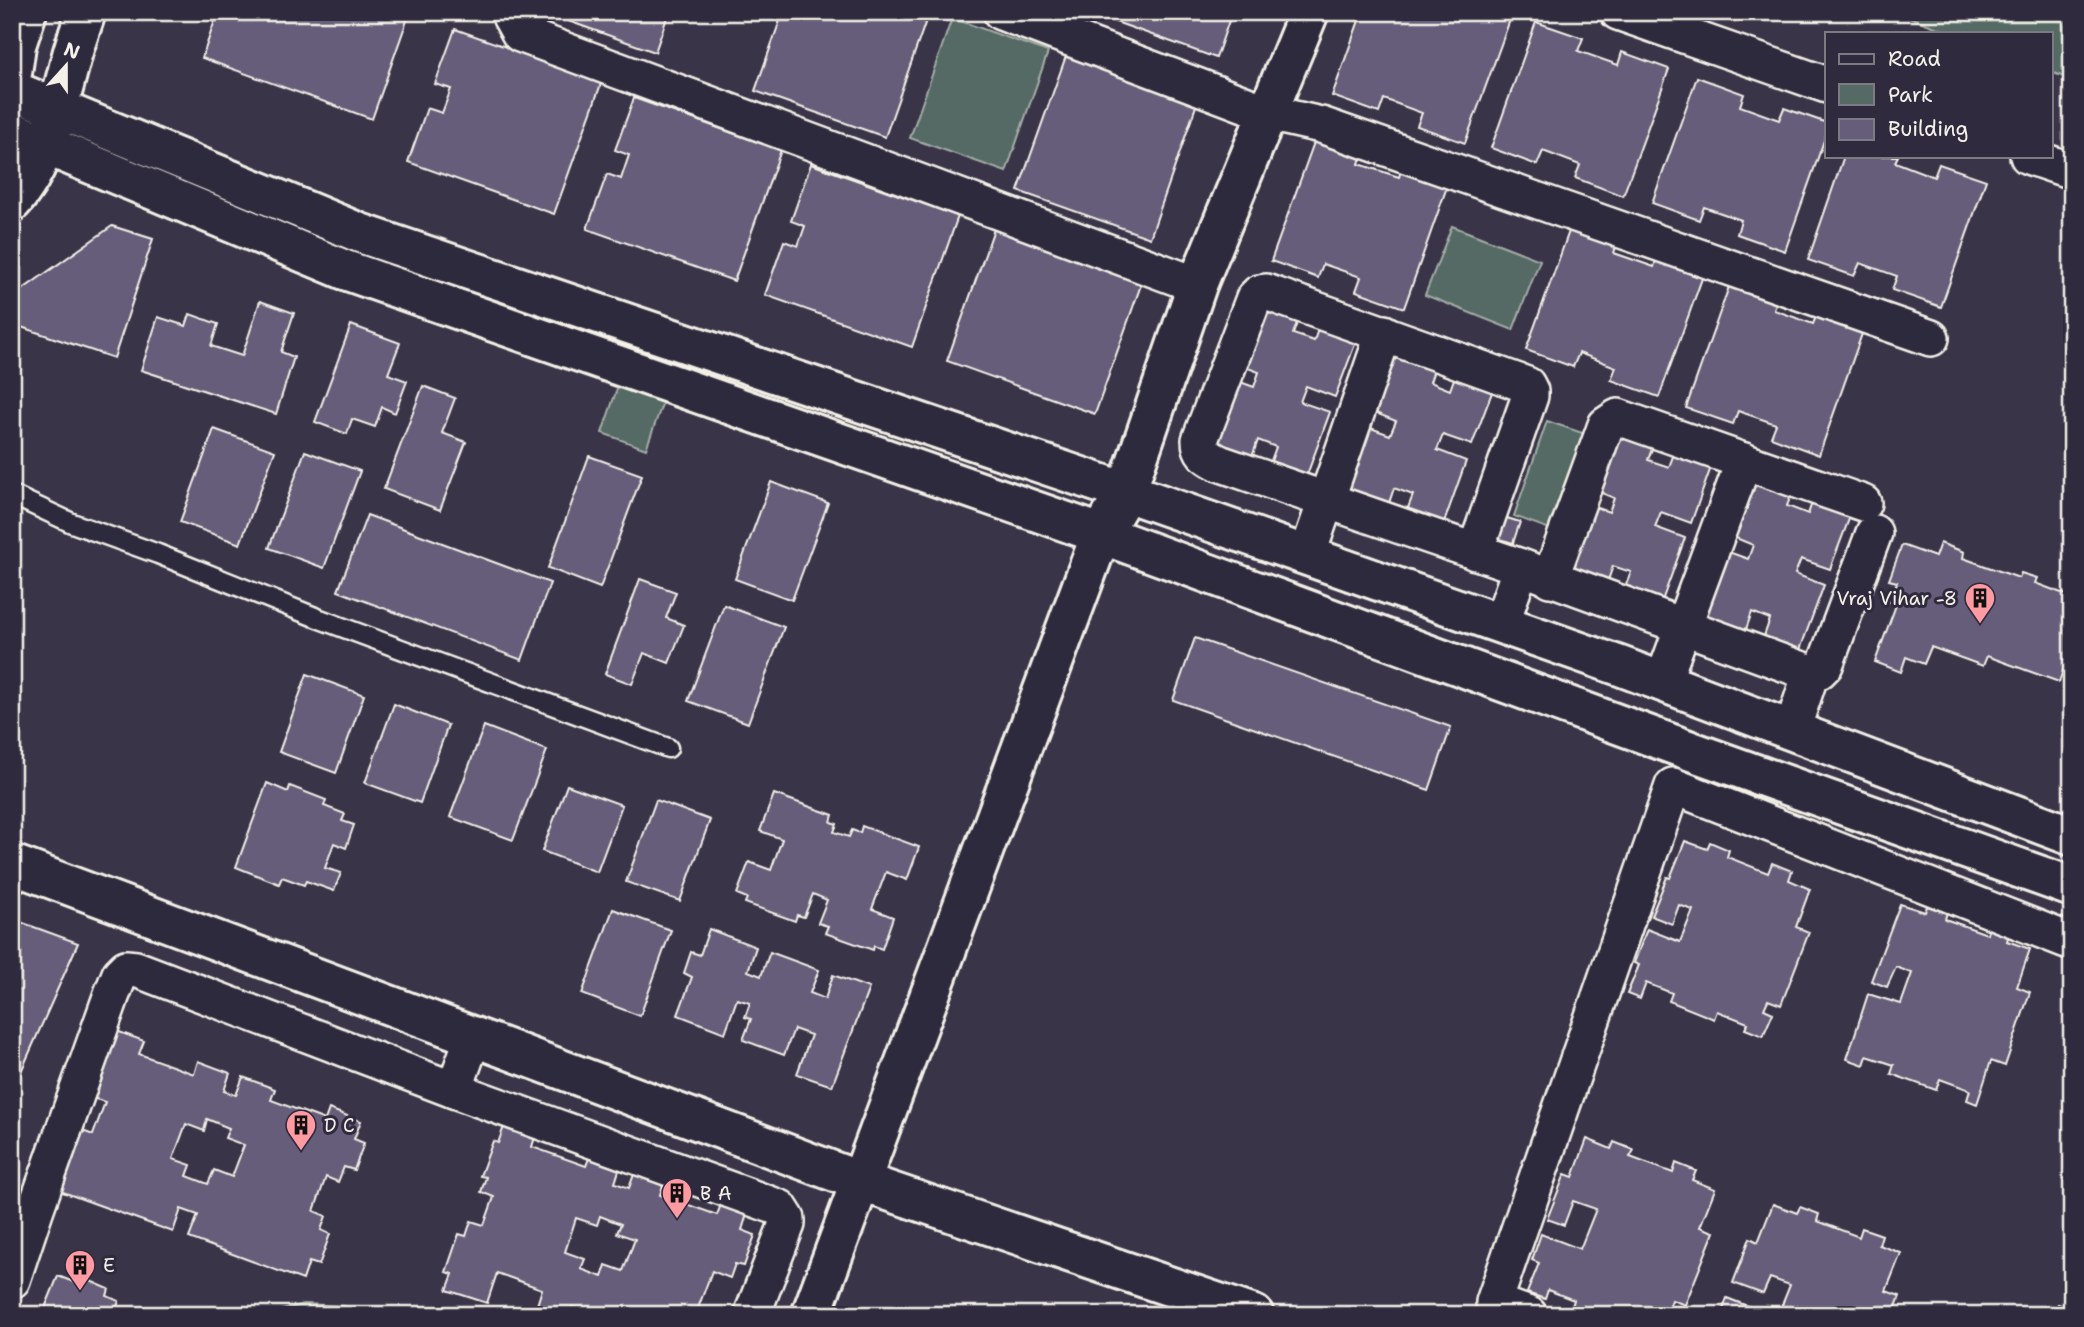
<svg xmlns="http://www.w3.org/2000/svg" width="2084" height="1327" font-family="'Shantell Sans',sans-serif">
  <rect width="100%" height="100%" fill="#3a3449"/>
  <filter id="ink" filterUnits="userSpaceOnUse"><feTurbulence type="fractalNoise" baseFrequency=".0143" numOctaves="2"/><feDisplacementMap in="SourceGraphic" scale="14" xChannelSelector="R" yChannelSelector="G"/><feConvolveMatrix kernelMatrix="1 2 1 2 8 2 1 2 1" color-interpolation-filters="sRGB"/></filter>
  <g filter="url(#ink)">
    <!-- green -->
    <g fill="#556a65" stroke="#a4aea6" stroke-width="2">
      <path d="M1896,12h176v68l-21,-8v-39h-100z"/>
      <path d="M952,18l96,34 -42,120 -96,-34z"/>
      <path d="M1452,226l88,34 -27,70 -88,-35z"/>
      <path d="M619,383l45,16 -18,50 -44,-16z"/>
      <path d="M1547,421l56,19 -34,96 -55,-20z"/>
      <path d="M303,1304l41,2 20,9h-98z"/>
    </g>
    <!-- building -->
    <g fill="#665d7a" stroke="#f4f1e8" stroke-width="2" fill-rule="evenodd">
      <path d="M218,12h192l-38,107 -170,-61z"/>
      <path d="M543,12h126l-14,40z"/>
      <path d="M783,12h146l-44,125 -130,-46z"/>
      <path d="M1088,12h144l-16,46z"/>
      <path d="M1362,12h136l13,5 -46,126 -48,-17 5,-13 -38,-14 -5,14 -47,-17z"/>
      <path d="M1536,22l47,16 -5,13 40,14 4,-13 47,17 -46,127 -48,-18 5,-13 -37,-14 -6,14 -46,-17z"/>
      <path d="M455,29l147,52 -48,133 -146,-52 19,-54 15,5 9,-24 -16,-5z"/>
      <path d="M1066,56l131,47 -47,135 -132,-47z"/>
      <path d="M1697,77l47,17 -4,12 39,14 5,-12 43,15v9l-42,119 -48,-17 4,-14 -37,-13 -5,13 -47,-17z"/>
      <path d="M634,98l147,52 -47,131 -147,-52 20,-55 14,5 8,-24 -14,-5z"/>
      <path d="M1317,134l46,17 -4,13 40,13 4,-12 46,16 -45,127 -48,-17 5,-14 -38,-13 -5,14 -47,-17z"/>
      <path d="M1844,156h54l-3,6 39,15 5,-13 47,16 -45,127 -49,-17 5,-14 -37,-13 -6,13 -46,-16z"/>
      <path d="M811,164l147,52 -46,131 -147,-52 19,-54 14,5 7,-20 -14,-5z"/>
      <path d="M1572,223l46,17 -4,13 40,14 4,-13 47,16 -46,127 -48,-17 5,-13 -37,-14 -6,14 -47,-17z"/>
      <path d="M112,226l41,13 -39,119 -102,-34v-27z"/>
      <path d="M994,229l148,53 -47,132 -148,-53z"/>
      <path d="M1731,281l47,16 -4,13 39,14 5,-12 46,16 -45,127 -48,-18 5,-13 -38,-13 -5,13 -47,-16z"/>
      <path d="M1263,295l39,14 -9,25 21,7 8,-24 38,14 -25,66 -29,-11 -6,16 30,10 -26,71 -36,-14 8,-22 -18,-7 -8,23 -43,-16 25,-68 22,8 5,-15 -22,-8z"/>
      <path d="M260,301l34,12 -13,39 13,5 -18,57 -135,-44 17,-53 28,9 4,-12 28,10 -7,22 31,10z"/>
      <path d="M351,325l49,18 -12,31 19,7 -12,32 -13,-6 -7,20 -23,-8 -5,15 -32,-12z"/>
      <path d="M1399,343l39,15 -8,24 20,8 9,-25 38,14 -25,66 -29,-10 -6,15 29,11 -25,70 -37,-13 9,-23 -19,-7 -8,24 -43,-16 25,-69 22,8 6,-14 -23,-9z"/>
      <path d="M423,386l32,12 -13,35 24,9 -26,68 -56,-21z"/>
      <path d="M1618,420l39,15 -9,25 21,7 9,-24 37,13 -24,67 -30,-11 -6,15 30,11 -26,71 -37,-14 9,-23 -18,-6 -8,23 -43,-16 25,-69 22,8 5,-14 -22,-9z"/>
      <path d="M214,429l61,22 -35,93 -60,-22z"/>
      <path d="M305,451l55,20 -36,97 -55,-20z"/>
      <path d="M589,456l53,19 -42,113 -52,-20z"/>
      <path d="M1757,467l39,15 -9,24 21,8 9,-25 38,14 -25,66 -29,-10 -6,15 29,11 -26,70 -36,-13 8,-23 -18,-7 -8,23 -43,-15 25,-69 22,8 5,-14 -22,-9z"/>
      <path d="M771,482l57,21 -36,97 -57,-21z"/>
      <path d="M367,515l183,68 -28,77 -184,-69z"/>
      <path d="M1497,515l23,7 -7,21 -23,-7z"/>
      <path d="M1940,543l24,9 -1,6 56,20 2,-5 16,5 -2,5 37,14v49l-13,36 -72,-26 -4,10 -52,-19 -7,17 -18,-7 -5,15 -26,-10 21,-57 -6,-3 7,-20 -8,-2 13,-35 33,12z"/>
      <path d="M640,579l36,13 -10,26 18,7 -15,38 -25,-10 -12,31 -27,-10z"/>
      <path d="M724,605l60,22 -36,96 -60,-22z"/>
      <path d="M1195,638l256,89 -22,63 -256,-90z"/>
      <path d="M307,674l57,21 -28,78 -57,-21z"/>
      <path d="M394,704l54,21 -28,78 -55,-20z"/>
      <path d="M484,726l63,24 -34,90 -63,-23z"/>
      <path d="M267,783l21,9 2,-6 36,14 -2,6 21,8 -3,7 12,4 -8,23 -12,-5 -9,25 16,5 -7,18 -28,-10 -2,4 -22,-8 -3,7 -43,-17z"/>
      <path d="M567,785l55,20 -25,67 -55,-21z"/>
      <path d="M774,794l59,21 -2,7 6,2 -3,8 15,5 3,-7 8,3 2,-7 57,21 -12,33 -21,-8 -14,37 21,8 -11,32 -8,-3 -1,4 -48,-17 3,-7 -10,-3 9,-23 -14,-6 -9,23 -7,-2 -2,6 -50,-18 2,-5 -10,-4 12,-32 22,8 11,-31 -22,-8z"/>
      <path d="M656,800l54,20 -30,81 -54,-19z"/>
      <path d="M1685,841l22,8 3,-7 19,8 -2,7 41,16 4,-10 20,8 -3,9 21,9 -14,38 13,5 -28,73 -13,-5 -4,9 9,4 -10,23 -18,-7 3,-6 -31,-12 -3,8 -45,-18 3,-8 -26,-10 -6,16 -13,-5 12,-29 -5,-2 13,-34 33,13 13,-32 -14,-5 -7,19 -21,-8 16,-39 3,1z"/>
      <path d="M1900,904l25,8 2,-6 20,6 -2,7 42,15 3,-10 20,7 -3,10 23,8 -13,38 13,5 -25,74 -14,-5 -14,43 -10,-4 3,-10 -30,-11 -4,11 -45,-16 3,-9 -27,-9 -3,9 -17,-6 21,-65 33,10 11,-31 -16,-6 -9,20 -16,-6z"/>
      <path d="M613,909l58,21 -31,86 -58,-22z"/>
      <path d="M12,919l66,24 -66,149z"/>
      <path d="M709,929l47,18 -8,24 13,5 9,-24 49,18 -9,23 15,6 8,-24 36,13 -37,98 -35,-12 14,-39 -17,-6 -10,26 -41,-15 8,-21 -6,-2 5,-14 -13,-4 -12,34 -47,-18 14,-38 -8,-4 7,-21 9,3z"/>
      <path d="M111,1029l33,12 -5,13 55,20 4,-13 32,12 -6,18 12,4 7,-18 32,12 -4,11 54,20 4,-11 32,12 -7,18 10,4 -10,27 -10,-3 -6,15 -12,-5 -12,34 12,5 -5,14 9,4 -11,31 -10,-3 -6,18 -114,-42 9,-23 -17,-6 -8,23 -113,-41 15,-63 18,7 12,-33 -18,-6zM207,1119l22,9 -4,10 19,7 -12,32 -18,-7 -6,14 -21,-8 4,-11 -18,-6 13,-35 18,7z"/>
      <path d="M505,1124l31,10 -4,13 54,19 5,-13 30,11 -6,19 14,5 7,-19 29,10 -5,16 57,20 6,-16 26,9 -7,22 13,5 -11,31 -9,-2 -5,14 -18,-7 -15,40 10,4h-122l1,-3 -14,-5 -3,8h-35l8,-26 -45,-16 -10,30 -40,-13 6,-16 -7,-2 13,-38 7,2 5,-15 13,4 10,-28 -13,-5 5,-15 -6,-1 13,-35 5,2zM600,1216l21,8 -4,9 18,6 -12,32 -17,-6 -4,12 -21,-8 4,-10 -20,-7 11,-34 21,7z"/>
      <path d="M1587,1139l24,10 3,-7 20,8 -4,7 43,16 3,-10 20,8 -4,9 23,9 -15,38 14,5 -29,73 -13,-5 -6,15h-81l-14,-6 3,-9 -26,-10 -3,9 -18,-6 12,-30 -7,-3 9,-26 39,15 16,-40 -23,-8 -9,24 -17,-6 18,-45 8,3z"/>
      <path d="M1773,1204l24,9 3,-6 19,7 -2,7 42,16 3,-9 20,7 -3,10 22,8 -15,38 14,5 -7,19h-115l12,-30 -20,-7 -7,16 -30,-11 17,-45 8,4z"/>
      <path d="M58,1276l18,7 3,-7 30,13 -2,7 12,5 -5,14h-57l1,-2 -13,-5z"/>
      <path d="M1727,1298l43,17h-49z"/>
      <path d="M2058,1304l14,5v6h-18z"/>
    </g>
    <g fill="none" stroke-linecap="round" stroke-linejoin="round">
      <!-- lane casing -->
      <g stroke="#f4f1e8" stroke-width="23">
        <path id="lane" d="M12,495l60,28 86,31 162,65 348,129"/>
      </g>
      <!-- street casing -->
      <g stroke="#f4f1e8" stroke-width="40">
        <g id="street">
          <path d="M510,12v4l10,18 677,251"/>
          <path d="M1001,12l267,101 53,12 610,213"/>
          <path d="M1618,12l209,73"/>
          <path d="M2028,156l44,15"/>
          <path d="M1475,552l55,-156v-5l-3,-6 -261,-93 -7,1 -5,5 -54,142c0,14 8,17 19,23 101,35 201,70 302,104l290,106 8,-2 6,-6 49,-132"/>
          <path d="M1307,556l77,-223"/>
          <path d="M1550,579l56,-154 12,-8 245,86"/>
          <path d="M1501,624l20,-57"/>
          <path d="M1663,681l81,-220"/>
          <path d="M1792,730l19,-57"/>
          <path d="M454,1090l19,-53"/>
          <path d="M12,1280l23,-69 77,-217 8,-20 6,-6 10,1 318,121 326,118 7,11v5l-35,91"/>
          <path d="M1529,1315l-35,-13 179,-516 399,156"/>
        </g>
      </g>
      <!-- secondary casing -->
      <g stroke="#f4f1e8" stroke-width="44">
        <g id="secondary">
          <path d="M12,73l4,-28 11,-33"/>
          <path d="M12,90l348,143 766,259 494,174 452,170"/>
          <path d="M12,131l333,139 756,264 590,217 381,136"/>
          <path d="M12,202c33,-35 47,-98 59,-143 4,-16 10,-31 15,-47"/>
          <path d="M12,864l850,318 392,133"/>
          <path d="M811,1315l290,-781 25,-42 71,-207 112,-273"/>
        </g>
      </g>
      <!-- lane -->
      <use href="#lane" stroke="#2f2a3d" stroke-width="18"/>
      <!-- street -->
      <use href="#street" stroke="#2f2a3d" stroke-width="35"/>
      <!-- secondary -->
      <use href="#secondary" stroke="#2f2a3d" stroke-width="38"/>
    </g>
  </g>
  <!-- icons -->
  <defs>
    <g id="building-pin" transform="scale(1.575)"><path d="M0 17L-7.5 6A9.5 9.5 0 1 1 7.5 6Z" fill="#ff9aa2" stroke="#2f2a3d"/><path d="M-4-6H4V6H1V3H-1V6H-4ZM-2.5-4.3h1.7v1.8h-1.7ZM.8-4.3h1.7v1.8H.8ZM-2.5-1h1.7V.8h-1.7ZM.8-1h1.7V.8H.8Z" fill="#111"/></g>
  </defs>
  <g fill-rule="evenodd">
    <use href="#building-pin" x="1980" y="598"/>
    <use href="#building-pin" x="301" y="1125"/>
    <use href="#building-pin" x="677" y="1193"/>
    <use href="#building-pin" x="80" y="1265"/>
  </g>
  <g text-anchor="middle" stroke-width="6" stroke-linejoin="round" paint-order="stroke">
    <!-- poi labels -->
    <g font-size="19" fill="#f4f1e8" stroke="#2f2a3d" text-anchor="start">
      <text x="1957" y="605" text-anchor="end">Vraj Vihar -8</text>
      <text x="324" y="1132">D C</text>
      <text x="700" y="1200">B A</text>
      <text x="103" y="1272">E</text>
    </g>
  </g>
  <!-- margin -->
  <rect width="2084" height="1327" fill="none" stroke="#2f2a3d" stroke-width="42"/>
  <rect x="21" y="21" width="2042" height="1285" fill="none" stroke="#f4f1e8" stroke-width="2.5" filter="url(#ink)"/>
  <!-- legend -->
  <rect x="1825" y="32" width="228" height="126" fill="#2f2a3d" stroke="#7e7a81" stroke-width="2"/>
  <rect x="1839" y="54" width="35" height="10" fill="#2f2a3d" stroke="#7e7a81" stroke-width="2"/>
  <text x="1888" y="66" font-size="21" fill="#f4f1e8">Road</text>
  <rect x="1839" y="84" width="35" height="21" fill="#556a65" stroke="#7e7a81" stroke-width="2"/>
  <text x="1888" y="102" font-size="21" fill="#f4f1e8">Park</text>
  <rect x="1839" y="119" width="35" height="21" fill="#665d7a" stroke="#7e7a81" stroke-width="2"/>
  <text x="1888" y="136" font-size="21" fill="#f4f1e8">Building</text>
  <!-- north arrow -->
  <g transform="translate(66 66) rotate(21)" stroke="#2f2a3d" stroke-width="5" paint-order="stroke">
  <path d="M0-5L12 26L0 18L-12 26Z" fill="#f4f1e8"/>
  <text y="-10" font-size="19" font-weight="bold" text-anchor="middle" fill="#f4f1e8">N</text>
  </g>
</svg>
